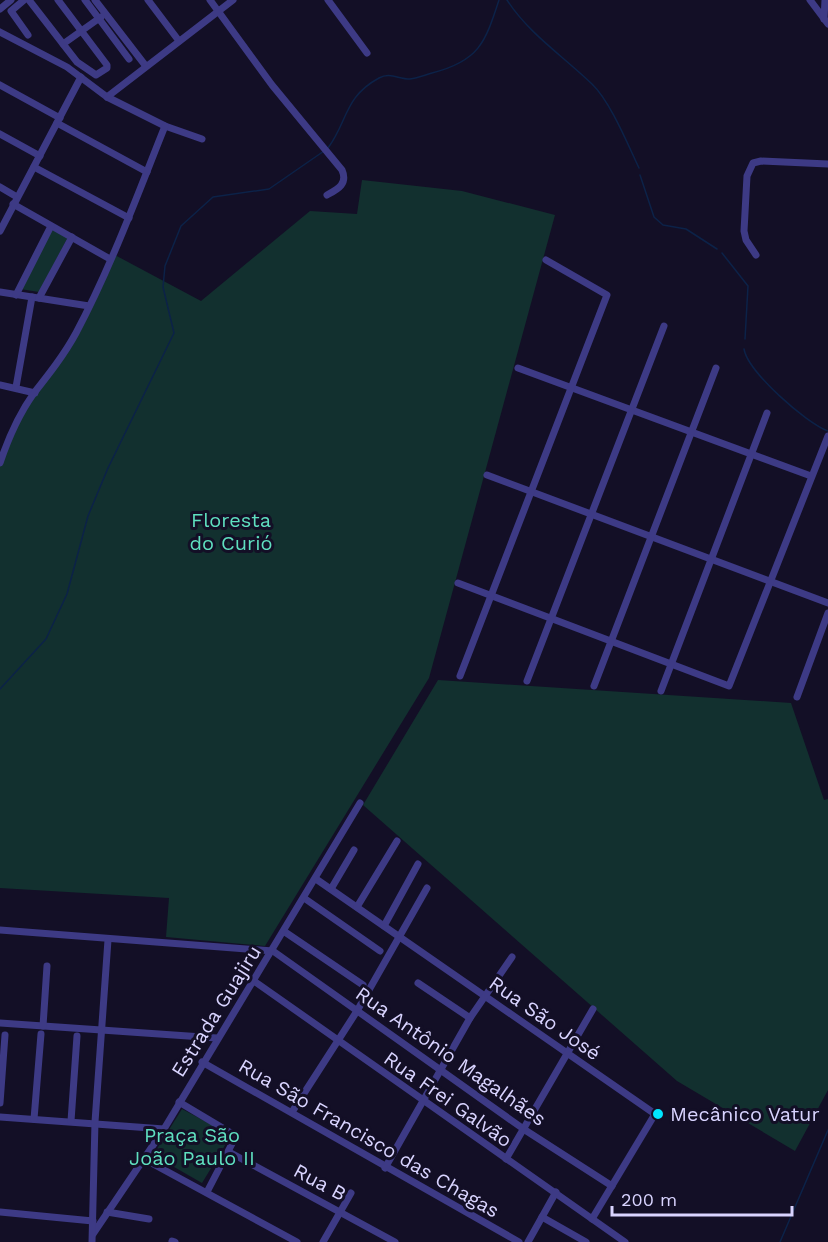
<svg xmlns="http://www.w3.org/2000/svg" width="828" height="1242" font-family="'Work Sans',sans-serif">
  <rect width="100%" height="100%" fill="#130f26"/>
  <!-- green -->
  <g fill="#12302f">
    <path d="M362,180l100,11 93,24 -126,463 -164,268 -99,-9 3,-39 -169,-10v-423l35,-78 25,-27 53,-106 88,47 109,-90 47,3z"/>
    <path d="M51,229l17,8 -29,55 -19,-3z"/>
    <path d="M438,680l353,23 33,97 4,-1v291l-33,61 -118,-70 -314,-276z"/>
    <path d="M182,1109l45,24 3,4 -28,46 -47,-27v-4z"/>
  </g>
  <g fill="none" stroke-linecap="round" stroke-linejoin="round">
    <!-- stream -->
    <g stroke="#0c2248" stroke-width="1.5">
      <path d="M507,0c22,34 56,56 85,84 18,17 36,61 47,84"/>
      <path d="M328,148c20,-27 16,-51 51,-70 11,-6 19,1 31,1 7,-1 15,-4 22,-6 47,-12 53,-30 67,-73"/>
      <path d="M640,175l14,42 9,8 23,4 31,20"/>
      <path d="M722,253l26,33 -3,53"/>
      <path d="M744,349c4,23 62,74 84,82"/>
      <path d="M0,689l46,-50 21,-45 21,-78 20,-48 66,-135 -11,-46 2,-21 16,-40 32,-29 56,-8 55,-38"/>
      <path d="M780,1242l48,-112"/>
    </g>
    <!-- minor -->
    <g stroke="#3d3a85" stroke-width="7">
      <path d="M24,0l-13,11 17,24"/>
      <path d="M29,0l48,62 19,13 11,-7v-3l-49,-65"/>
      <path d="M85,0l44,59"/>
      <path d="M95,0l50,65"/>
      <path d="M148,0l31,41"/>
      <path d="M210,0l62,85 70,85c6,14 -4,19 -15,25"/>
      <path d="M328,0l39,53"/>
      <path d="M810,0l18,24"/>
      <path d="M0,9l11,-9"/>
      <path d="M824,19l1,-19"/>
      <path d="M0,32l67,35 40,30 58,29 37,13"/>
      <path d="M63,44l38,-27"/>
      <path d="M0,85l60,33"/>
      <path d="M107,97l126,-97"/>
      <path d="M57,123l90,49"/>
      <path d="M0,134l40,22"/>
      <path d="M34,167l95,51"/>
      <path d="M0,187l17,10"/>
      <path d="M13,204l97,55"/>
      <path d="M0,231l81,-154"/>
      <path d="M756,255l-10,-15 -2,-9 3,-55 6,-13 8,-2 67,3"/>
      <path d="M0,292l89,14"/>
      <path d="M16,295l35,-69"/>
      <path d="M39,298l33,-61"/>
      <path d="M518,368l293,108"/>
      <path d="M0,385l35,8"/>
      <path d="M16,387l16,-90"/>
      <path d="M0,463c8,-24 19,-49 34,-70 15,-19 30,-38 42,-60 35,-66 61,-137 89,-207"/>
      <path d="M487,475l341,128"/>
      <path d="M458,583l271,103 99,-250"/>
      <path d="M460,676l147,-381 -61,-35"/>
      <path d="M527,681l137,-355"/>
      <path d="M594,686l122,-318"/>
      <path d="M661,691l106,-278"/>
      <path d="M797,697l31,-84"/>
      <path d="M316,879l339,235 -63,105"/>
      <path d="M331,889l23,-39"/>
      <path d="M304,898l76,53"/>
      <path d="M357,907l40,-66"/>
      <path d="M384,926l34,-62"/>
      <path d="M0,930l273,21 252,179 87,56"/>
      <path d="M285,932l78,53"/>
      <path d="M254,981l371,261"/>
      <path d="M418,983l52,35"/>
      <path d="M0,1023l217,15"/>
      <path d="M43,1026l4,-60"/>
      <path d="M202,1062l317,180"/>
      <path d="M179,1102l57,34 -29,56"/>
      <path d="M0,1103l5,-68"/>
      <path d="M292,1112l65,-101 70,-123"/>
      <path d="M0,1117l164,12"/>
      <path d="M34,1119l7,-85"/>
      <path d="M71,1121l6,-85"/>
      <path d="M229,1152l166,90"/>
      <path d="M144,1159l153,83"/>
      <path d="M506,1159l87,-150"/>
      <path d="M385,1168l85,-150 42,-61"/>
      <path d="M0,1212l93,9"/>
      <path d="M107,1212l42,7"/>
      <path d="M542,1217l44,25"/>
      <path d="M93,1234l71,-105 196,-326"/>
      <path d="M172,1241l3,1"/>
      <path d="M92,1242l3,-120 13,-182"/>
      <path d="M323,1242l28,-49"/>
      <path d="M528,1242l28,-50"/>
    </g>
  </g>
  <!-- markers -->
  <circle fill="#00e5ff" stroke="#130f26" stroke-width="2" cx="658" cy="1114" r="6"/>
  <g text-anchor="middle" stroke-width="6" stroke-linejoin="round" paint-order="stroke">
    <!-- park labels -->
    <g font-size="20" fill="#5fe0c0" stroke="#130f26">
      <text x="231" y="527">Floresta<tspan x="231" dy="23">do Curió</tspan></text>
      <text x="192" y="1142">Praça São<tspan x="192" dy="23">João Paulo II</tspan></text>
    </g>
    <!-- street labels -->
    <g font-size="20" fill="#d9d4ff" stroke="#130f26">
      <text transform="translate(216 1011) rotate(-58)" y="7">Estrada Guajiru</text>
      <text transform="translate(545 1018) rotate(35)" y="7">Rua São José</text>
      <text transform="translate(451 1056) rotate(35)" y="7">Rua Antônio Magalhães</text>
      <text transform="translate(448 1099) rotate(35)" y="7">Rua Frei Galvão</text>
      <text transform="translate(369 1138) rotate(30)" y="7">Rua São Francisco das Chagas</text>
      <text transform="translate(320 1182) rotate(28)" y="7">Rua B</text>
    </g>
    <!-- poi labels -->
    <g font-size="20" fill="#d9d4ff" stroke="#130f26" text-anchor="start">
      <text x="670" y="1121">Mecânico Vatur</text>
    </g>
  </g>
  <!-- scale -->
  <path d="M612 1206v9h180v-9" fill="none" stroke="#d9d4ff" stroke-width="3"/>
  <text x="621" y="1206" font-size="18" fill="#d9d4ff" stroke="#130f26" stroke-width="4.5" paint-order="stroke">200 m</text>
</svg>
